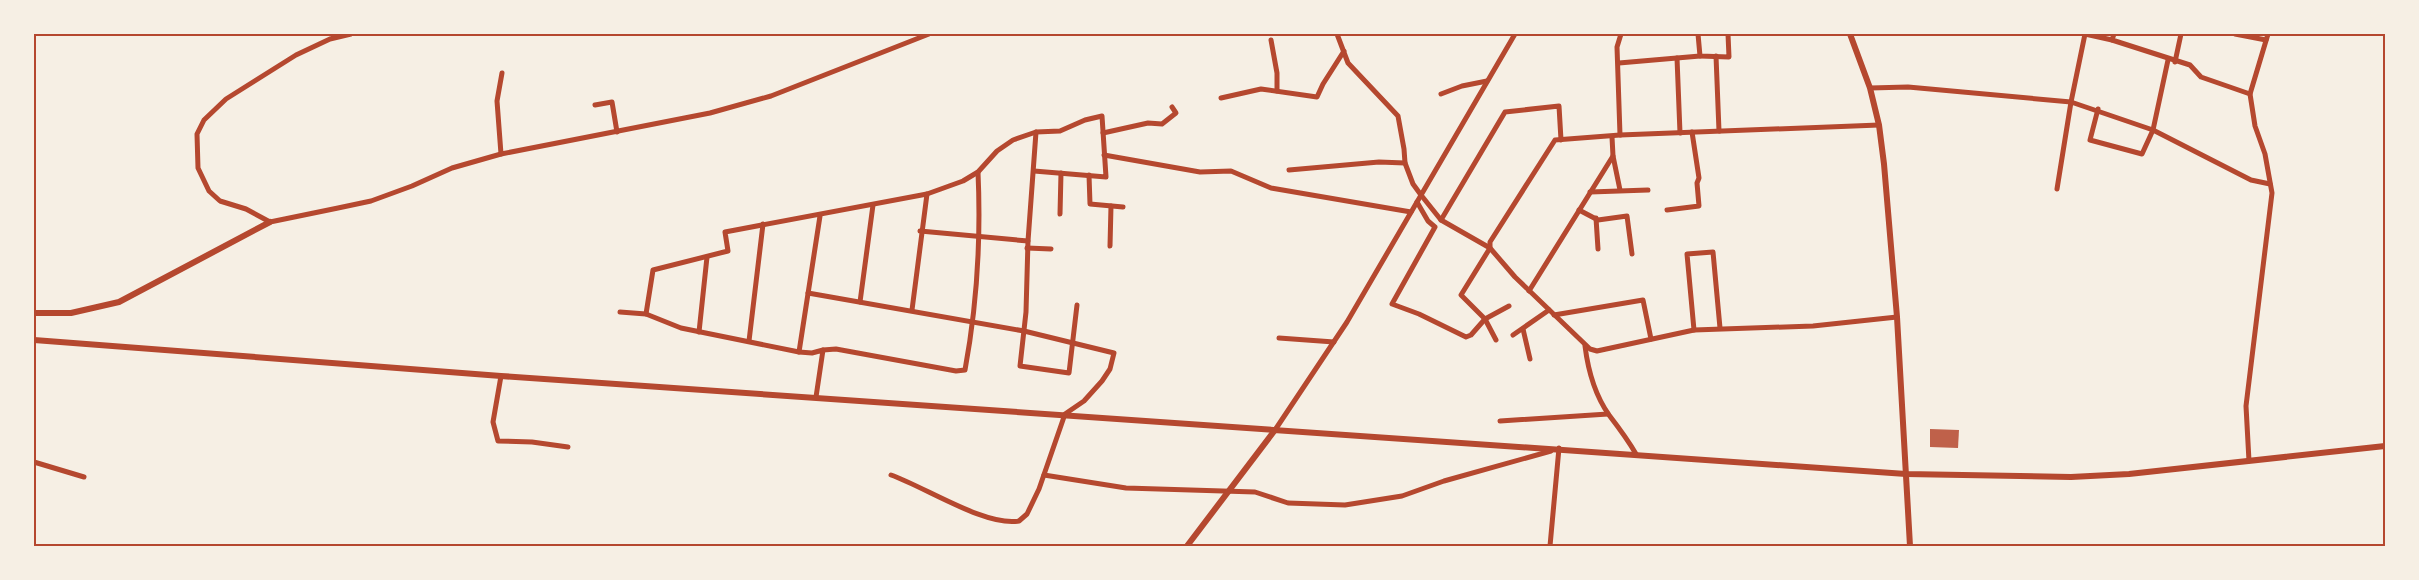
<svg xmlns="http://www.w3.org/2000/svg" width="2419" height="580" font-family="Roboto,sans-serif">
  <rect width="100%" height="100%" fill="#f6efe4"/>
  <!-- building -->
  <path fill="#bf614a" d="M1930,429l29,1 -1,18 -28,-1z"/>
  <g fill="none" stroke-linecap="round" stroke-linejoin="round">
    <!-- minor -->
    <g stroke="#b5482f" stroke-width="5">
      <path d="M351,34l-21,5 -34,16 -70,44 -22,21 -7,14 1,34 11,23 11,10 26,8 24,13 68,-14 33,-7 41,-15 40,-18 49,-14 209,-41 61,-17 158,-62"/>
      <path d="M1337,34l11,29 50,53 6,33 1,14 8,21 8,11 20,25 49,28 25,29 75,72 7,2 97,-21 119,-4 84,-9"/>
      <path d="M1698,34l2,22 29,1 -1,-23"/>
      <path d="M2085,34l27,6"/>
      <path d="M2114,34l-2,6 78,25 11,12 49,17"/>
      <path d="M2235,34l31,6"/>
      <path d="M1271,40l6,33v18"/>
      <path d="M1716,56l3,75"/>
      <path d="M1677,58l3,75"/>
      <path d="M2175,62l6,-28"/>
      <path d="M1619,63l81,-7"/>
      <path d="M1870,88l38,-1 163,15 82,28 98,50 19,4"/>
      <path d="M1441,94l21,-8 25,-5"/>
      <path d="M1221,98l40,-9 56,8 6,-13 21,-33"/>
      <path d="M595,105l17,-3 5,30"/>
      <path d="M2098,109l-8,31 52,14 11,-24 15,-70"/>
      <path d="M1036,132l-8,109 -2,71 -6,54 49,7 8,-68"/>
      <path d="M1103,133l45,-10 14,1 14,-11 -4,-6"/>
      <path d="M1620,135l-3,-88 4,-13"/>
      <path d="M501,154l-4,-53 5,-28"/>
      <path d="M1104,155l96,17 31,-1 40,17 140,24"/>
      <path d="M1613,156l7,34"/>
      <path d="M1289,170l90,-8 26,1"/>
      <path d="M1089,175l1,29 33,3"/>
      <path d="M2057,189l14,-87 14,-68"/>
      <path d="M1590,192l58,-2"/>
      <path d="M1417,202l11,19 7,6 -43,77 27,10 47,23 5,-2 14,-16 24,-13"/>
      <path d="M1579,210l19,10 29,-4 5,38"/>
      <path d="M1667,210l32,-4 -2,-23 2,-5 -7,-46"/>
      <path d="M1060,214l1,-41"/>
      <path d="M820,216l-21,136 -118,-24 -35,-14 7,-44 75,-19 -3,-19 202,-38 36,-13 15,-9 19,-21 16,-11 23,-8 24,-1 25,-11 17,-4 4,61 -72,-6"/>
      <path d="M1596,218l2,31"/>
      <path d="M1441,220l64,-108 54,-6 2,34"/>
      <path d="M920,231l108,10"/>
      <path d="M1110,246l1,-40"/>
      <path d="M1027,248l24,1"/>
      <path d="M1529,291l84,-135 -1,-19"/>
      <path d="M808,293l216,38 90,22 -4,16 -8,12 -18,20 -19,13 -26,75 -12,25 -8,7c-33,6 -94,-34 -128,-46"/>
      <path d="M860,302l13,-97"/>
      <path d="M912,310l15,-116"/>
      <path d="M620,312l26,2"/>
      <path d="M1554,315l89,-15 8,39"/>
      <path d="M1523,329l7,30"/>
      <path d="M1694,330l-7,-76 26,-2 7,76"/>
      <path d="M699,332l8,-75"/>
      <path d="M1513,335l36,-25"/>
      <path d="M1279,338l55,4"/>
      <path d="M1496,340l-11,-21 -24,-24 29,-47v-6l65,-102 65,-5 259,-10"/>
      <path d="M749,341l14,-117"/>
      <path d="M1585,346c3,24 10,49 24,69 10,13 19,25 27,39"/>
      <path d="M823,350l13,-1 120,22 9,-1c12,-65 16,-132 13,-198"/>
      <path d="M799,352l13,1 11,-3 -7,47"/>
      <path d="M501,376l-8,46 5,19 34,1 36,5"/>
      <path d="M1500,421l108,-7"/>
      <path d="M1275,430l72,-108 168,-288"/>
      <path d="M2249,461l-3,-55 26,-213 -7,-39 -10,-28 -5,-32 18,-60"/>
      <path d="M34,462l50,15"/>
      <path d="M1044,475l82,13 129,4 33,11 57,2 57,-9 42,-15 107,-30"/>
      <path d="M1550,546l9,-98"/>
    </g>
    <!-- tertiary -->
    <g stroke="#b5482f" stroke-width="6">
      <path d="M1850,34l20,54 9,37 5,39 13,153 13,229"/>
      <path d="M34,313h37l48,-11 151,-80"/>
      <path d="M34,340l467,36 1405,98 165,3 58,-3 256,-28"/>
      <path d="M1187,546l88,-116"/>
    </g>
  </g>
  <!-- border -->
  <rect width="2419" height="580" fill="none" stroke="#f6efe4" stroke-width="70"/>
  <rect x="35" y="35" width="2349" height="510" fill="none" stroke="#b5482f" stroke-width="2"/>
</svg>
